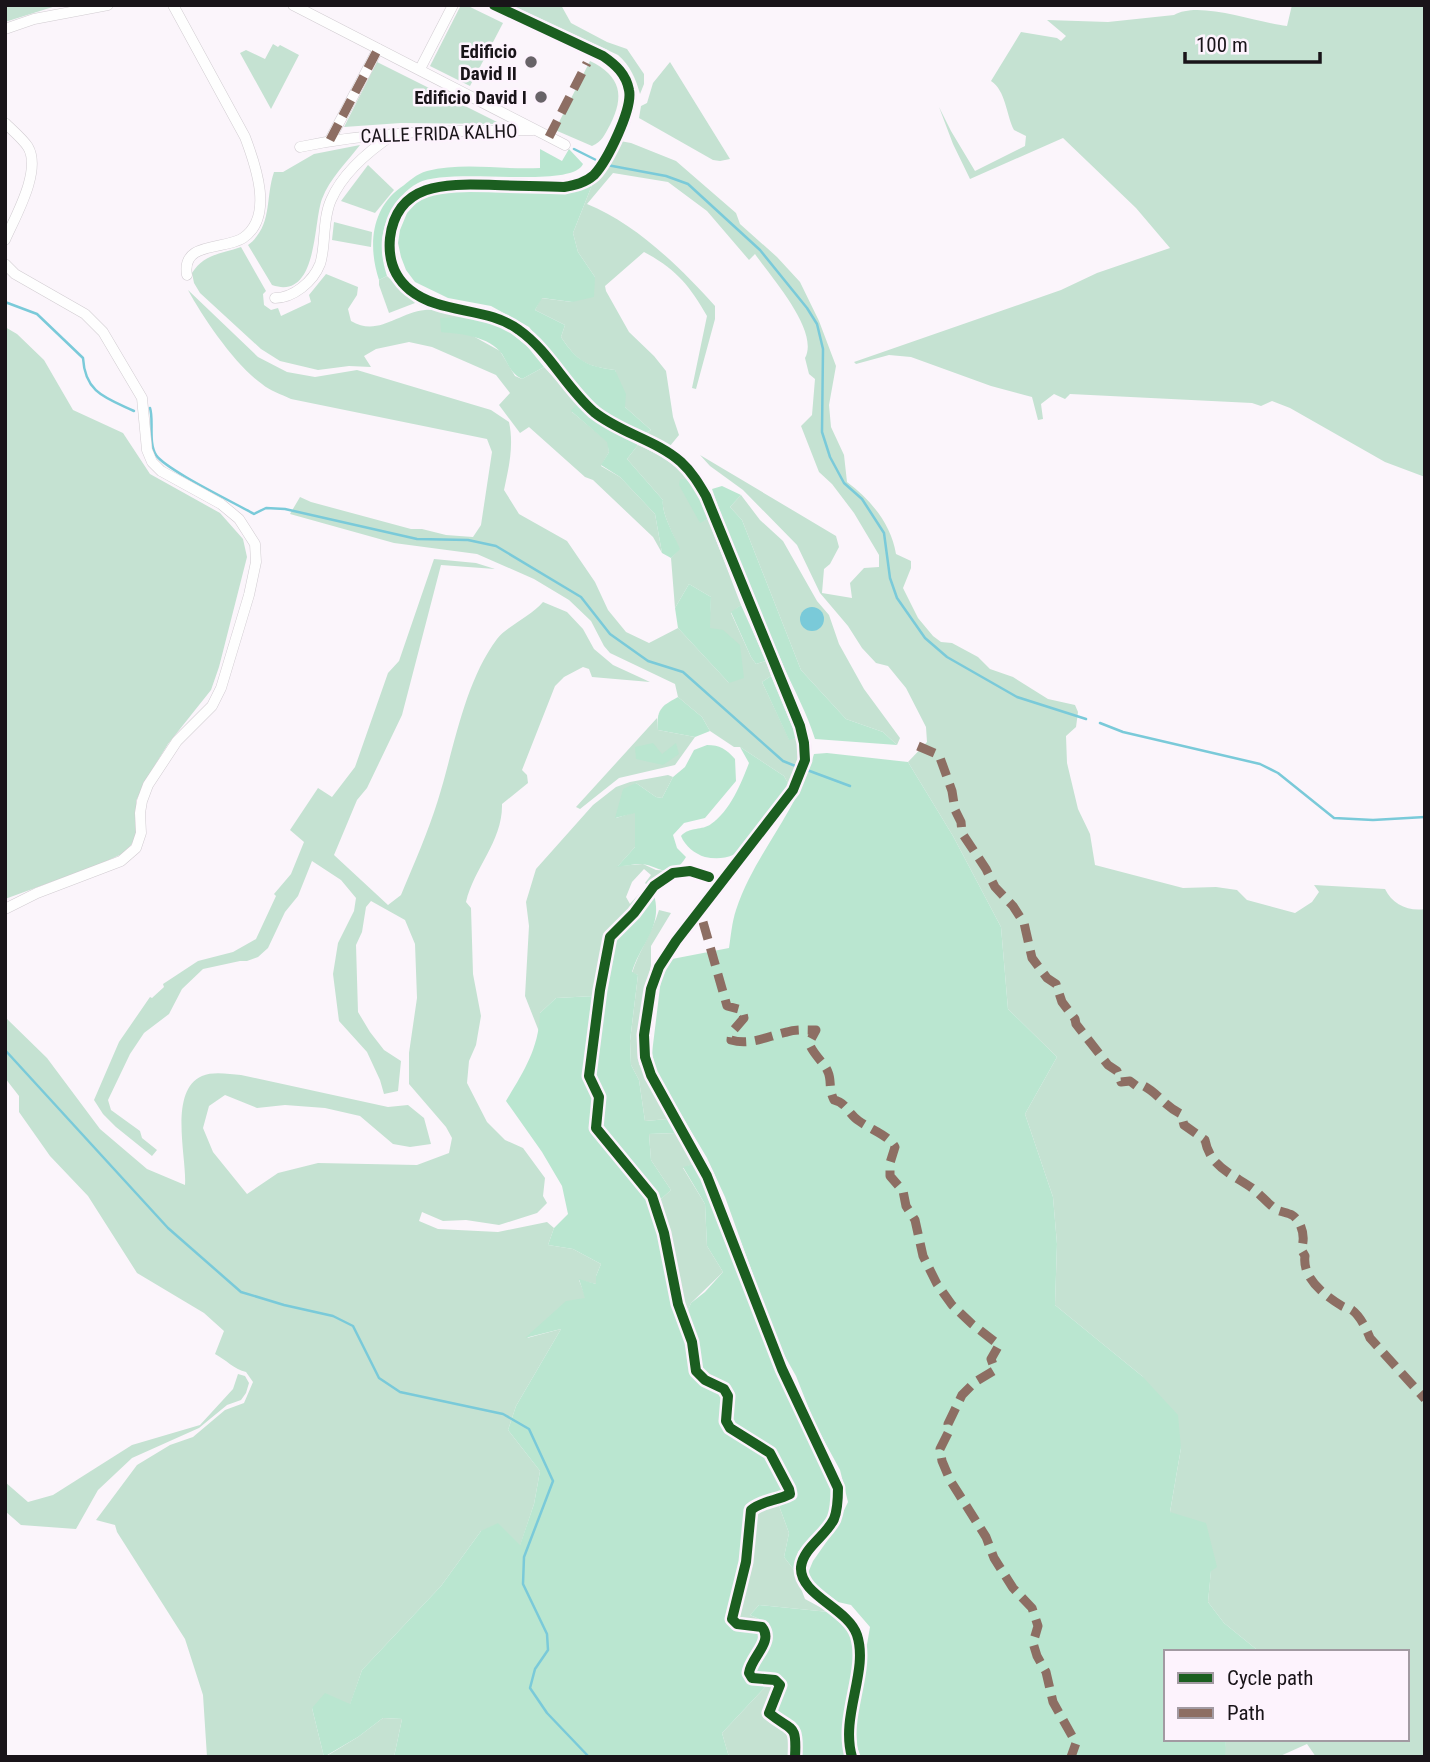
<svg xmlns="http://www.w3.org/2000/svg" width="1430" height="1762" font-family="'Roboto Condensed',sans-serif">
  <rect width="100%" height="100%" fill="#fbf5fb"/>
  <!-- green -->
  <g fill="#c5e2d2">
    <path d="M5,5h54l-54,17z"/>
    <path d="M461,5h5l37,18 -33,63 -40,-20z"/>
    <path d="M511,5h50l10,18 36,19 20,7 17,25v10l-4,10c-4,-15 -10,-29 -22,-39z"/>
    <path d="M1292,5h133v472l-40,-15 -95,-54 -18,-7 -11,5 -9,-3 -182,-9 -5,5 -11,-5 -13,10 2,15 -5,1 -6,-23 -41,-11 -80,-29 -22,-2 -33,9 -2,-2 207,-72 36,-17 73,-25 -34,-40 -73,-70 -93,41 -17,-35 -14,-37 12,24 24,40 50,-25 1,-10 -12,-6c-8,-16 -8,-39 -23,-49l30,-49 36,6 4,3 5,-5 -19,-16 61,2 66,-7c25,-15 84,8 113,11z"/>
    <path d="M273,44l5,3 2,-2 19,10 -28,54 -31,-56 6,-3 19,9z"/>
    <path d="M590,61c31,15 35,35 20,64 -5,9 -8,17 -18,21l-37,-16z"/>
    <path d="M377,62l120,60 3,2 -99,-1 -57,4z"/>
    <path d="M670,62l60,97 -10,2 -7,-1 -74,-42 2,-12 6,-3 6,-20z"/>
    <path d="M620,141l11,2 45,18 60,52 4,11 37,33 23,25 19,39 17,45 -7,39 2,22 13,28 3,27c24,18 44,42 49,72l15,7v7l-8,20 15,30 15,18 8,6 11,1 26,14 12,12 23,8 35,22 27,6 3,7 -2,15 -10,9 1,27 11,46 12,25 5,31 88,23 33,-1 21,3 10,10 48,13 17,-11 7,-10 -5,-7 71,4c7,15 24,23 40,20v848h-109l-9,-13 -29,13 -54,-1 2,-17h181v-87h-151v-3l-32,-26 -16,-21 3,-32 -41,-58 11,-64 -39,-72 -87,-71 2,-61 -4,-47 -28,-83 32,-57 -49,-48 -7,-82 -48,-91 -45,-74 19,-20 -1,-15 -20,-39 -18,-22 -12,-3 -14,-15 -14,-22 -28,-33 -23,-48 -54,-55 -33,-24 -10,-11 136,81 3,11 -9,17 -6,5 -2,24 30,5 -2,-15 14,-15 15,-1v-12l-25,-42 -22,-29 -13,-12 -18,-46 11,-11 3,-36 -6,-5 -4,-16c15,-27 -35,-82 -50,-104l-6,6 -42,-49 -39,-29 -55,-9 -26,31c48,19 94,64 128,102v13l-19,70 -4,-1 15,-72c-17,-30 -31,-47 -63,-64l-39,34 1,5 23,41 25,24 12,15 7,46 6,18 -9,11 -26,-12 7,-4 -26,-23 -10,-37c-30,-4 -37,-8 -54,-33l4,-12 -30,-15 6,-12 31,4 23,-25 -17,-25 -5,-19 21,-53z"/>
    <path d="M360,145c-13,17 -30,33 -38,54 -9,24 -4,102 -50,86l-24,-40c25,-19 17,-47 26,-73h9l31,-18z"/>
    <path d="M368,165l26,25 -19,23 -34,-12z"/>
    <path d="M334,222l38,10 -1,15 -39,-7z"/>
    <path d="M241,247l25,44 -3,3 1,11 7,5 7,-2 3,8 30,-14 -2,-7 17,-21 32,13 -1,8 -9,14 3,12c27,16 46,-8 74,-11 14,-1 30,4 44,7l4,19 27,15 15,25 7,3 22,-12 33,36 -5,9 36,30 1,10 -8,14 19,11 35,37 7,39 -9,-16 -60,-57 -8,-3 -56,-50 -9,6 -21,-28 11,-12 -14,-18 -64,-28 -23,-5 -33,7 -12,7 7,11 -22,-1 -31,4 -38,-9 -19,-12 -61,-56 -6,-10 -2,-10c12,-19 29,-19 49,-26z"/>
    <path d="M387,276l28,27 -26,10 -10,-28v-5z"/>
    <path d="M188,290l70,67 29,15 28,5 42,-7 134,40 18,12c5,23 0,45 -5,68l15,24 48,27 28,41 13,28 18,22 23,11 29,-15 51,55 -20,-54 2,-32 -22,-13 -14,24 -4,-50 8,-9c-5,-14 -18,-36 -16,-49l-36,-41 11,-14c18,8 38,18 49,34h-7l20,43 8,-3 33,86 -10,8 20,44 5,7 10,-3 5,15 -9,6 27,57 8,-1 1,19 -9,28 -5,-9 -44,-29h-6l-24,-16 -8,-14 -24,-20 -3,-13 -65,-31 -6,-7 -13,-25 -22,-21 -35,-21 -57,-25 -83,-11 -104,-29 10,-17 11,5 100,27h11l24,6 27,2 8,-12 11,-73 -5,-13 -196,-40c-10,-5 -21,-8 -29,-15 -26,-18 -59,-66 -74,-94z"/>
    <path d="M5,327l12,7 27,26 29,50 50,23 27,41 70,39 23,26 4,18 -28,110 -8,23 -43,54 -21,34 -11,23v36l-5,8 -7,8 -26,12 -93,34z"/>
    <path d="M741,495l19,25 23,21 34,60 12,14 10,29 25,45 36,49 -3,7 -14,-13 -37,-13 -45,-49 -59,-150 -12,-13z"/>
    <path d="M434,559l42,4 19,6 -54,-4 -39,150 -35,73 -10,12 -23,55 54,50 13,-10c13,-31 27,-63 37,-95 16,-51 26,-117 59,-161 9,-12 34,-23 46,-37l24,10 16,17 11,20 19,16 37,17 -58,-5 -3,-8 -6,-2 -19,10 -9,9 -33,84 5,5 1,8 -26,21c1,37 -28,64 -36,98l5,6 2,66 8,42 -5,29 -7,16 -2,22 20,39 18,18 18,8 22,30 -2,18 4,7 -10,10 -38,12 -33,-5 -23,1 -21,-9 -3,9 19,8 60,3 49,-10 7,6 -6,17 25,4 28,15 -5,12v8l-17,-4 7,18 -59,40 34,-9 -45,77 -8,24 32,41 -6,33 -14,42 -39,-15 -40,55 -79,84 -12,35 -38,3 12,49h-117l-4,-62 -18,-56 -68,-107 -2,-7 -19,-5 41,-55 33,-20 23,-8 32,-27 19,-7 9,-21 -7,-10c-11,-2 -21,-13 -31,-18l9,-23 -20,-18 -67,-40 -49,-77 -38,-40 -31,-44v-16l-14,-18v-61l42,41 53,71 47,40 38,16c2,-27 -17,-94 17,-109 11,-5 27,-2 39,-1l147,32 20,-2 16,13 7,26 -21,3 -17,-3 -33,-28 -35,-8 -40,-3 -28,3 -32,-13 -16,11 -6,22 10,24 34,42 31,-21 40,-10 99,2 32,-12 3,-15 -6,-11 -37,-43v-31l8,-55 -2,-54 -10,-24 -34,-19 -5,6 -4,25 -6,13 2,67 12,20 14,18 17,11 -3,30 -14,3 -4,-14 -13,-28 -28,-31 -6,-47 5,-31 16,-32 2,-13 -15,-18 -29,-19 -14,35 -13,16 -17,36 -10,9 -11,4h-7l-37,8 -21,20 -13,25 -25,19 -14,21 -22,46 3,10 29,21 2,7 15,12 -5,6 -36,-29 -13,-13 -9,-14 25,-58 31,-45 2,1 12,-11 -1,-3 35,-23 35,-9 23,-13 20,-43 -2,-2 17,-20 13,-32 -14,-12 28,-42 14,9 23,-30 33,-94 11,-12z"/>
    <path d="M657,718l1,12 37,7 -20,28 -56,13 -39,31 -4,-2z"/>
    <path d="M668,775l5,2 -11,21 -6,-1 -20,-14 -20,35 19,-6v35l-17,19 25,-2 13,6 15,1 -22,16 -4,-4 6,-8 -7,-6 -12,13 -6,15 4,7 9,-10 6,1 -39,43 -7,20 -5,38 -38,2 -16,15v21l-15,-38 4,-70 -3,-24 10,-33 57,-64 23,-18 14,-5z"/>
    <path d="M659,910l12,3 -20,33v19l-12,62 -2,22 2,15 29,55 -23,2 -6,-41 -8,-15 -1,-24 8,-66 -6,-2c7,-22 20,-40 27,-63z"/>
    <path d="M676,1133l17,31 -10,4 22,36 2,42 16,26 -32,31 -5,12 -32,-124 7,8 10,-9 -20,-30 -2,-26z"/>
    <path d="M238,1374l7,2 4,7 -3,10 -5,7 -14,5 -28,23 -67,30 -34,32 -22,39 -55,-4 -16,-14v-29l23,20 25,-7 79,-50 68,-20 33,-36z"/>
    <path d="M769,1503h9l11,30 -5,24 10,13 11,29 24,13 -70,-7 -9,10 19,8h-24l-10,-5 15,-54 2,-48 2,-6z"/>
    <path d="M769,1683l5,1 1,5 -9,24c21,22 29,5 26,44h-63l-7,-24z"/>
    <path d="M383,1718l19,1 -8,38h-69l33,-20z"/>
  </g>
  <!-- forest -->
  <g fill="#bae6d0">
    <path d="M540,149l22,12 7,-12 14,15c-12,26 -133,2 -165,19 -13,7 -22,18 -28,31 -11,21 -10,40 -3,62l-8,4c-11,-33 -8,-71 21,-92 10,-7 16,-14 27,-17 36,-9 76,-1 113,-3z"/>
    <path d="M594,180l-21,53 5,19 17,25 -1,20 -22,5 -30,-4 -7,12 30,15 -4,12c16,24 25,29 54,33l11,24 -1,13 26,23 -7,4 -29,-14 -30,-23 -56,-70 -38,-21 -43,-8 -33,-16 -9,-12 -5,-13 -3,-14 2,-13 7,-17 12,-13 22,-8z"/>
    <path d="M469,317l33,9 25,20 17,21 -22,12c-11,-5 -14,-15 -20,-25 -13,-18 -41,-20 -61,-22l-1,-14z"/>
    <path d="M577,403l36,28 25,14 -11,14 36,41c-2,13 11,35 17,49l-9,9 -9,-5 -7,-39 -35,-37 -19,-12 8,-13 -2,-10 -36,-31z"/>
    <path d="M680,479h7l9,11 12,29 -8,4 -21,-38z"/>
    <path d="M722,486l19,9 -11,12 12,13 59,150 45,49 37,13 14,13 -82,-6c-8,-26 -21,-49 -32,-74 -25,-58 -50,-116 -71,-176z"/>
    <path d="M689,584l22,13 -1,31 13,2 17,15 4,33 -15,5 -51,-55 -3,-20z"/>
    <path d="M741,605l25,56 -10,3 -5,-7 -20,-45z"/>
    <path d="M771,676l26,62 -8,2 -27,-58z"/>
    <path d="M678,697l24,20 8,14 -15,6 -37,-7c-2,-20 3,-24 20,-33z"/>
    <path d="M653,743l9,11 14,-11 3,11 -16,11 -27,-6 -1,-12z"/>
    <path d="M707,745c13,0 19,4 28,14l1,22 -31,37 -21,5 -11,12 4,13 9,9c-16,26 -27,8 -45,7 -8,0 -16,2 -24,3l18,-20v-34l-20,5 8,-29 13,-6 20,14 6,1 11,-21 12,-10 9,-17z"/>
    <path d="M740,747l44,29 5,9c-14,20 -36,58 -56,70 -9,4 -19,4 -28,2 -10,-3 -20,-11 -24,-21 9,-10 21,-5 30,-12 19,-13 30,-40 38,-61z"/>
    <path d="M827,753l81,9 45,74 48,91 7,82 49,48 -32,57 28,83 4,47 -2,61 87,71 36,39 3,33 -11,64 36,11 11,44 -6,4 -3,31 16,21 32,26v3h-90v87h60l-1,18h-364l-7,-17 1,-26 15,-87 -19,-22 -13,-3 -23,-17 -7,-12 5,-12 21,-30 14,-29 -8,-32 -25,-46 -19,-48 -18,-32 -53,-147 -18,-39 -51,-86 -4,-19 9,-74 11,-20 57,-11c2,-13 3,-26 7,-38 19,-57 61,-98 78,-156z"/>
    <path d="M654,895c9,32 -13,48 -22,77l6,3 -8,66 1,24 8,15 6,41 23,-2 8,14 -27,1 2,26 20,30 -10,9 -32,-35 -23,-30 -6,-15 3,-29 -7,-15 1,-35 18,-99z"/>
    <path d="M594,996l-7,61v20l8,20 -3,11 1,20 21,32 35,38 14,48 7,40 17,55 5,33 6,7 23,10 5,12 -4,19 8,10 38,22 19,34 -1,5c-11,5 -28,4 -36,14 -9,11 -5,41 -6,55 -3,20 -12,39 -15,59l3,5 26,3 5,5 -18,31v7l9,9 15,2 -47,50 7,24h-335l8,-38 -19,-1 -25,19 -34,20 -12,-49 13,-15 25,11 12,-34 79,-84 40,-55 17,-8 22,22 14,-41 6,-33 -32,-41 8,-24 45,-77 -36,9 41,-37 19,-3 -6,-19 17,5v-8l5,-12 -28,-15 -25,-4 6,-17 14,-14 -6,-28 -20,-34 -36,-51c18,-30 33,-53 34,-88l16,-15z"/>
    <path d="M693,1164l17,33 123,289 -1,20 -5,13 -29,33 -4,18 -10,-13 5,-24 -11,-30 13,-6 3,-7c-6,-13 -11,-29 -21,-39 -13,-14 -31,-19 -44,-34l5,-15 -3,-10 -7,-8 -17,-6 -9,-9 -3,-30 -9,-24 5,-12 14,-11 18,-20 -16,-26 -2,-42 -22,-37z"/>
    <path d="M759,1605l70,7c56,24 -1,103 17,145h-46l-1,-28 -25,-17 -1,-6 10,-19c-5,-12 -17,-10 -28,-13l-2,-8 18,-26 -2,-17 -19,-8z"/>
  </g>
  <!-- water -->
  <circle fill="#7acad9" cx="812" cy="619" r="12"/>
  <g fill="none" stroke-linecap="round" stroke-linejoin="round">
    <!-- stream -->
    <g stroke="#7acad9" stroke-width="2.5">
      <path d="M574,149l22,11"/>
      <path d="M607,165l59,11 22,8 72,66 47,58 10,16 6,25 -1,83 8,25 14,26 18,16 22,34 6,45 7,20 28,40 22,19 70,40 69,22"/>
      <path d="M5,302l32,12 46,44c2,35 23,40 51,53"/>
      <path d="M150,408c4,12 -2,34 6,47 10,15 79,48 98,59l12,-6 19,1 132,30 51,1 28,6 85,51 29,37 38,27 35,11 100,89 15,6"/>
      <path d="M1100,723l23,9 137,32 18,9 56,45 39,2 52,-3"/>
      <path d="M807,770l43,16"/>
      <path d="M5,1050l163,178 73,64 43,13 49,11 20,10 26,52 21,14 103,22 26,15 24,52 -29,76 -1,27 24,50 1,16 -13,19 -5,19 17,25 42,44"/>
    </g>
    <!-- minor casing -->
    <g stroke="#d1ccd1" stroke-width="11">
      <g id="minor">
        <path d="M173,5l72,132c11,29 29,80 -2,101 -18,12 -62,3 -56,37"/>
        <path d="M293,5l272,140"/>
        <path d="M5,29l29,-10 74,-14"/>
        <path d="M420,69l33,-64"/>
        <path d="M5,123c7,7 18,16 23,24 14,24 -13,70 -23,93"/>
        <path d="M330,140l48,-91"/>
        <path d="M300,147c77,-17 154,-16 233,-17"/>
        <path d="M5,264l10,10 70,40 18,18 39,66 5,52 5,12 9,9 60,33 18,15 16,25 1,18 -7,33 -28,93 -9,18 -35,35 -29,44 -6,16 -2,12 1,20 -5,15 -15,13 -84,32 -32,16"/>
        <path d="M275,298c18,0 38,-16 45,-34 6,-17 2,-44 11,-64 12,-28 39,-50 63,-66"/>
      </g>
    </g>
    <!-- tertiary casing -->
    <g stroke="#d1ccd1" stroke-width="14">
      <path id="tertiary" d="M494,5l109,51c13,9 23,18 26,34 4,19 -22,71 -35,85 -9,8 -19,10 -30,12 -23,-1 -46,-1 -69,-2 -45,-1 -98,-5 -105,53 -2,21 4,39 20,52 31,25 77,16 109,40 30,21 47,58 75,82 26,21 62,28 87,50 11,10 18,22 25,34l94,230 4,17 1,17 -12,30 -117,151 -17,26 -8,22 -7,46 1,22 6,18 56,101 75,193 56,119c0,10 0,21 -4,31 -8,17 -31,29 -33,48 -2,28 47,41 56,68 12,36 -17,81 -5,122"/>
    </g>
    <!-- minor -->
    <use href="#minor" stroke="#fefefe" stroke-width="10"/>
    <!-- tertiary -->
    <use href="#tertiary" stroke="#fefefe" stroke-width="12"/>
    <!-- quiet -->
    <g stroke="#8d6e63" stroke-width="9" stroke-dasharray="18 9" stroke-linecap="butt">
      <path d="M549,137l38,-74"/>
      <path d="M330,140l48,-91"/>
      <path d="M918,746l21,9 13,36 3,19 6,12 1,11 24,36 9,18 18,19 11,17 8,35 15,20 9,6 6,18 13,17 1,5 32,41 9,6 4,11 9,-1 8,6 6,-1c15,8 19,19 37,28l3,11 21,15c5,27 27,34 47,48 9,7 16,16 25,22 5,2 11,3 15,5 10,6 14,24 9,34l4,7c-3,22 19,39 37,50 3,2 7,2 10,4 8,6 14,18 18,28l55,61"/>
      <path d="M703,922l24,84 15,4 2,8 -12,14 -1,8c19,6 37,-4 56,-8 9,-3 19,-2 29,-2l-7,13c5,13 15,19 19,29 4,9 0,16 6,28 12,2 15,15 25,21 12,9 28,13 36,26l-5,16v13l13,15 3,15 9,14 8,36 14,28 15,21 20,19 27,21 -8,14 4,11 -20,12 -13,13 -14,29 1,7 -9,18 2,12 8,19 36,57 8,21 19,30 19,20 6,18 -5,17 4,13 9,16 7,30 23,41 -5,14"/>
    </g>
    <!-- cycleway casing -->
    <g stroke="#fdf3fd" stroke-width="15">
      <g id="cycleway">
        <path d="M494,5l109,51c13,9 23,18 26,34 4,19 -22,71 -35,85 -9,8 -19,10 -30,12 -23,-1 -46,-1 -69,-2 -45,-1 -98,-5 -105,53 -2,21 4,39 20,52 31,25 77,16 109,40 30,21 47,58 75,82 26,21 62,28 87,50 11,10 18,22 25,34l94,230 4,17 1,17 -12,30 -117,151 -17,26 -8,22 -7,46 1,22 6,18 56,101 75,193 56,119c0,10 0,21 -4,31 -8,17 -31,29 -33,48 -2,28 47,41 56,68 12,36 -17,81 -5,122"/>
        <path d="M709,877l-19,-6 -17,2 -19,13 -20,27 -24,24 -10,53 -11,86 10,21 -3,31 56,68 12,37 14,71 14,38 4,29 9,9 19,9 4,7 -2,25 4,7 40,25 19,36 1,5c-13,7 -27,6 -39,16l-5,52 -14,57 5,5 25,3c12,15 -11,30 -13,46l3,5 23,2 5,5 -11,28c23,19 28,9 26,44"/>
      </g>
    </g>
    <!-- cycleway -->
    <use href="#cycleway" stroke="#1b5e20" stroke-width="10"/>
  </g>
  <!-- markers -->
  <g fill="#686368" stroke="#fdf3fd" stroke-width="2.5">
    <circle cx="531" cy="62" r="7"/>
    <circle cx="541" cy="97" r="7"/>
  </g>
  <g text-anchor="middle" stroke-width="5" stroke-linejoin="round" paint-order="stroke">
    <!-- poi labels -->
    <g font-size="19" font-weight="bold" fill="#191419" stroke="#fdf3fd" text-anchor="end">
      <text x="517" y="58">Edificio<tspan x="517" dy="22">David II</tspan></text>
      <text x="527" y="104">Edificio David I</text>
    </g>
    <!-- street labels -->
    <g font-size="19" fill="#191419" stroke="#fdf3fd">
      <text transform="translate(439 133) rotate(-2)" y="7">CALLE FRIDA KALHO</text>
    </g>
  </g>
  <!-- border -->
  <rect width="1430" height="1762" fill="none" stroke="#191419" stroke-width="14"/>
  <!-- legend -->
  <rect x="1164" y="1650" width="245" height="91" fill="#fdf3fd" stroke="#a29aa2" stroke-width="2"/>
  <rect x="1178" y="1673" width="35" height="10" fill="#1b5e20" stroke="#a29aa2" stroke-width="2"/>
  <text x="1227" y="1685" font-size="21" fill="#191419">Cycle path</text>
  <rect x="1178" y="1708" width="35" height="10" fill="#8d6e63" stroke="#a29aa2" stroke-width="2"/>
  <text x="1227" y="1720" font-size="21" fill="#191419">Path</text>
  <!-- scale -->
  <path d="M1185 52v10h135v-10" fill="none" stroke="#191419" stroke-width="3.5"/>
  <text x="1196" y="52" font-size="21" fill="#191419" stroke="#fdf3fd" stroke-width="5" paint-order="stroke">100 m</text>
</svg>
